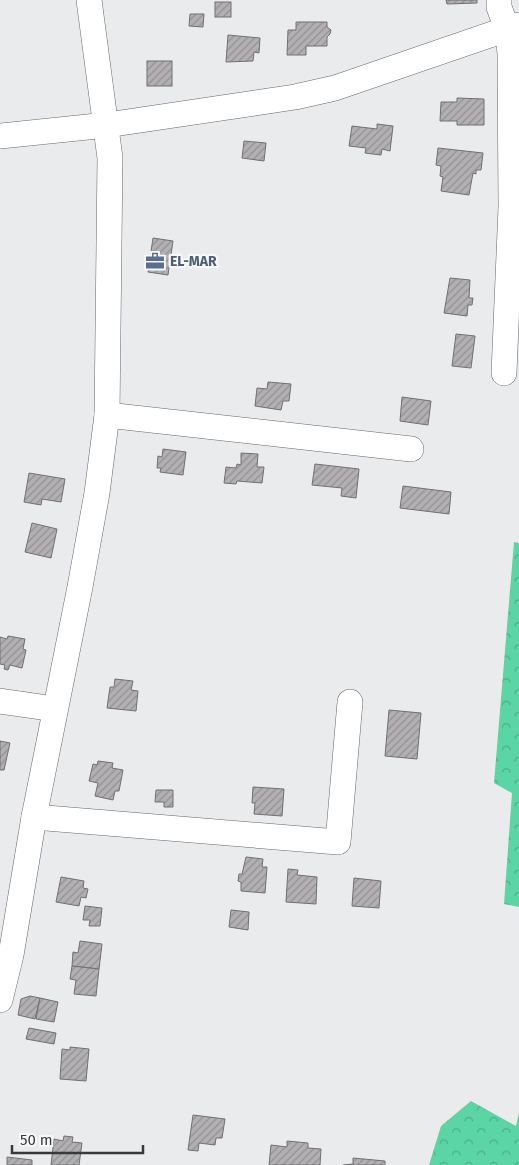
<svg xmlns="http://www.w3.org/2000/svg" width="519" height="1165" font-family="'Fira Sans',sans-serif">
  <defs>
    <pattern id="forest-crowns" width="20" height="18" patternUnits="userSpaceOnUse" patternTransform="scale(1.25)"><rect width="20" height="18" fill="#5bd5a5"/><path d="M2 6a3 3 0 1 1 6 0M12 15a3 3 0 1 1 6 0" fill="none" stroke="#4cae87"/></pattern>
    <pattern id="building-hatch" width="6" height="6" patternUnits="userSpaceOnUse" patternTransform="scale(1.25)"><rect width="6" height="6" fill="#b2b0b2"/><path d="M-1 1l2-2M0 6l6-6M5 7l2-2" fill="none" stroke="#929092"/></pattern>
  </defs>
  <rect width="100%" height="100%" fill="#eaebed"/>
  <!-- forest -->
  <g fill="url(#forest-crowns)">
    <path d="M514,542l5,1v364l-15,-3 8,-111 -18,-10z"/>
    <path d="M471,1101l45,25 3,-13v52h-90l12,-39z"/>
  </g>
  <!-- building -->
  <g fill="url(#building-hatch)" stroke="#717071">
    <path d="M446,0h31v3l-30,1z"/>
    <rect x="215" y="2" width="16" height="15"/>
    <path d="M190,14h14l-1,13 -14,-1z"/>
    <path d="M296,22h31v5l4,3 -1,4 -3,3v9h-21v9h-19l1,-25h8z"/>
    <path d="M228,35l32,3 -1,15 -5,-1 -1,9 -27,1z"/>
    <rect x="147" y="61" width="25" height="25"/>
    <path d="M457,98l27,1v26h-27v-4h-17l1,-19h16z"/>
    <path d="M377,124l16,2 -3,25 -8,-2 -1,6 -16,-2 1,-5 -17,-2 3,-20 25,3z"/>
    <path d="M244,141l22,2 -2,18 -22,-3z"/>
    <path d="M438,148l45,5 -2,17h-5v4l-3,-1 -4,22 -28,-4 2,-14 -3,-1 1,-10 -5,-1z"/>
    <path d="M153,238l20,3 -5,34 -20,-3z"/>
    <path d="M450,278l20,2 -1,18h4l-1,7h-4l-1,11 -23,-3z"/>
    <path d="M456,334l19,2 -4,32 -19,-2z"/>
    <path d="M268,382l23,2 -2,17h-6l-2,9 -26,-4 2,-18 10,1z"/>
    <path d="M402,397l29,4 -3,24 -28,-4z"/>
    <path d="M163,449l23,3 -3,23 -23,-3 1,-4h-4l1,-12 4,1z"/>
    <path d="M241,453l17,1 -1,13h7l-2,16 -25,-2 -1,3 -12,-1 2,-16 10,1 1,-4 4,1z"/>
    <path d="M315,464l44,5 -3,29 -15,-2 1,-8 -30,-3z"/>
    <path d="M29,473l36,6 -4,23 -19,-3 -1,6 -17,-3z"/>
    <path d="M403,486l48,6 -2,22 -49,-6z"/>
    <path d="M32,523l25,6 -6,29 -26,-6z"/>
    <path d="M8,636l17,3 -2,10 3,1 -4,18 -12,-3 -2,5 -4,-1 1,-4 -5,-1v-27l7,2z"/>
    <path d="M115,679l18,2 -2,9 7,1 -2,20 -29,-3 3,-21h4z"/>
    <path d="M389,710l32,3 -4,46 -32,-3z"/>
    <path d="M0,741l10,2 -6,27h-4z"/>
    <path d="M98,761l15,2 -1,5 11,2 -4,21h-4l-2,9 -18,-4 3,-13 -9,-2 4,-17 4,1z"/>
    <path d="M253,787l31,2 -2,27 -28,-2 1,-11h-3z"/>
    <path d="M156,790h17v17h-9v-5h-9z"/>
    <path d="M246,857l17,2 -1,8h5l-2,26 -24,-2v-9l-3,-1 1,-7h3z"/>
    <path d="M288,869l10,1 -1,5 20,2 -1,27 -30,-2z"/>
    <path d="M61,877l23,4 -1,7 5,1 -2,9 -5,-1 -2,9 -23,-4z"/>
    <path d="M354,878l27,3 -2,27 -27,-2z"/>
    <path d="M85,906l17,2 -2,18h-11l1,-6h-7z"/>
    <path d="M231,910l18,2 -1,18 -19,-3z"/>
    <path d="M80,941l22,3 -3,25 -27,-3 1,-14 5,1z"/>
    <path d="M72,966l27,3 -3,27 -22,-2 2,-14 -6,-1z"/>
    <path d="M30,996l10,2 -5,21 -17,-4 3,-16z"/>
    <path d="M40,998l18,4 -4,20 -18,-3z"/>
    <path d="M29,1028l27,5 -2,11 -28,-5z"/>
    <path d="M70,1047l19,2 -3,32 -26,-2 2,-30 8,1z"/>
    <path d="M193,1115l32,4 -3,19h-6l-1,7 -16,-2 -1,8 -10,-1z"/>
    <path d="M64,1136l9,1 -1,5 10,1 -3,22h-28l3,-26 9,2z"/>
    <path d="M287,1141l21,2v5l13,1 -1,16h-51l2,-20 16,2z"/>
    <path d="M7,1157l25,3v5h-25z"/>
    <path d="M353,1158l32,3v4h-42l10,-1z"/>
  </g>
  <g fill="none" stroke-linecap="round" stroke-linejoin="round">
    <!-- minor casing -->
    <g stroke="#67686a" stroke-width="26">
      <g id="minor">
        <path d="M499,0v7l8,22 3,24 1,154 -7,166"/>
        <path d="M0,136l107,-11 188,-28 40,-9 184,-63"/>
        <path d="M107,415l304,34"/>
        <path d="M0,701l55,8"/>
        <path d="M34,817l304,25 12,-140"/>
        <path d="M0,1000l11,-45 23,-138 46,-230 17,-94 10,-78 3,-257 -21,-158"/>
      </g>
    </g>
    <!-- minor -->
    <use href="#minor" stroke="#fff" stroke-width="25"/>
  </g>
  <!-- icons -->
  <defs>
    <g id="office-bare" transform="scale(1.5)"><path d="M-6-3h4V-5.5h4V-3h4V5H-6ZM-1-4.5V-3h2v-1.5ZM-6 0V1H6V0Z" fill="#5c6f8a" stroke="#f7f8fa" stroke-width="2.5" paint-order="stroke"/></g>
  </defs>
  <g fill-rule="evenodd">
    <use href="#office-bare" x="155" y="261"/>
  </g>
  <g text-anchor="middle" stroke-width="4.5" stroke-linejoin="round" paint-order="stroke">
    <!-- service labels -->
    <g font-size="14" font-weight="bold" fill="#4e5e75" stroke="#f7f8fa" text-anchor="start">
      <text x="170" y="266">EL-MAR</text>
    </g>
  </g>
  <!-- scale -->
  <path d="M12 1145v8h131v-8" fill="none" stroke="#38393a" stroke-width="2.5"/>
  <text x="20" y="1145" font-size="15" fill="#38393a" stroke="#f7f8fa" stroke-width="4" paint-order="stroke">50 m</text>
</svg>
